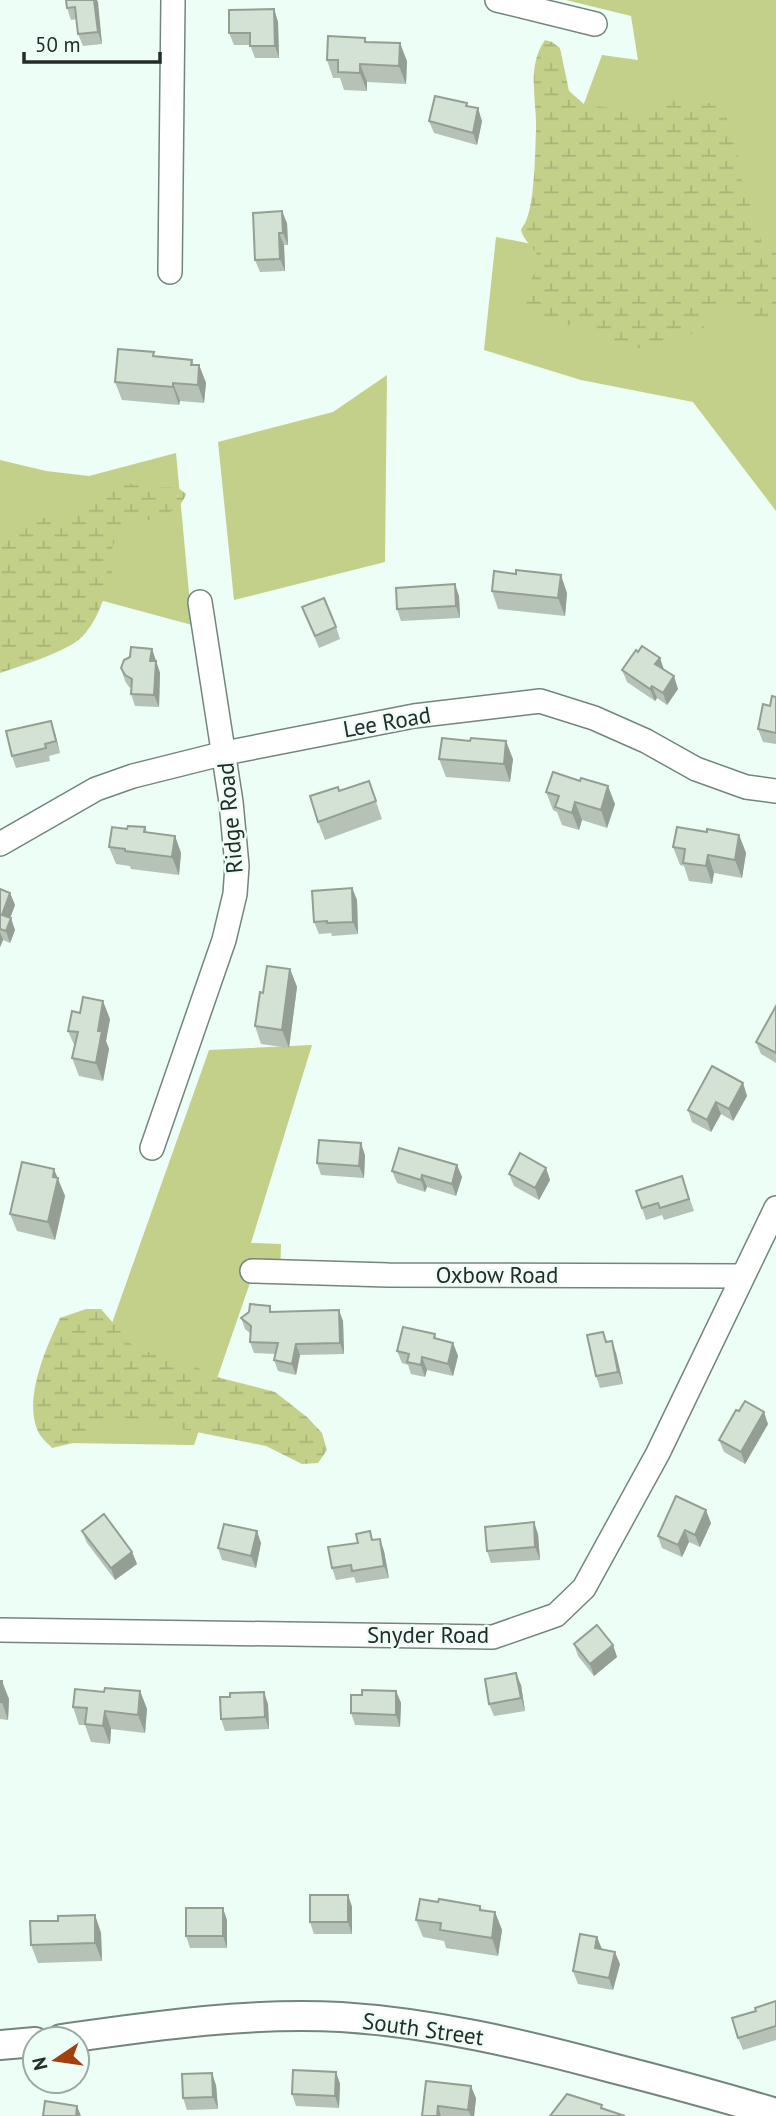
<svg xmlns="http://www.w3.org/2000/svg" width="776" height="2116" font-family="'PT Sans',sans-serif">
  <defs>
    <pattern id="wetland-marsh" width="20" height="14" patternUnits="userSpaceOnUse" patternTransform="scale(1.75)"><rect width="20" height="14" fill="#c3d08a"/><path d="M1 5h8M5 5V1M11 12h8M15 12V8" fill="none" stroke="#a7b377"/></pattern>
  </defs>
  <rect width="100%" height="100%" fill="#ecfef6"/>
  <!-- green -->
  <g fill="#c3d08a">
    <path d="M566,0h210v511l-83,-109 -112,-22 -97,-30 12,-113 36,7 70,-189 36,5 -7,-44z"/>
    <path d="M387,375l-2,187 -151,38 -16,-158 115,-30z"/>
    <path d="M176,453l16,172 -192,-52v-113l46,11 43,5z"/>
    <path d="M312,1045l-61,198 30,1 -1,34 -28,-1 -58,168 -128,-2 29,-72 114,-321z"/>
  </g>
  <!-- wetland -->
  <g fill="url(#wetland-marsh)">
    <path d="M545,40l7,2 8,6 9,43 16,14 63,7 37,-15 32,8 18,25 6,48 22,68 13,7v68h-18l-31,-22 -11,7 -14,25 -4,3 -24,-1 -14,15h-30l-53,-22 -38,-5 -9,-7 -7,-15 2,-9 15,-26c-2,-15 -15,-20 -19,-34 1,-3 4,-6 5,-9 9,-21 9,-68 10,-91 1,-31 -10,-63 9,-90z"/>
    <path d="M116,482l40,5h21l9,7c-10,30 -53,20 -70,45 -7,9 -2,26 -5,37 -7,23 -17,57 -40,69 -21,12 -48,20 -71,28v-136c9,-9 20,-18 33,-19 9,-2 18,3 27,-1 23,-10 30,-27 56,-35z"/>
    <path d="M86,1309h15l31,36 24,10 25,4 32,17 62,16 32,25 15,16 5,17 -9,13 -16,1 -36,-18 -149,-30 -18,5 -26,22 -21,5c-3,-4 -9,-8 -12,-13 -19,-32 6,-87 20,-117z"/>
  </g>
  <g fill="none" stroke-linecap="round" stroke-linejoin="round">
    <!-- minor casing -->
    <g stroke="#72867d" stroke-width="26">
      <g id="minor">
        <path d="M497,0l98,24"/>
        <path d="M170,272l3,-272"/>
        <path d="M0,844l96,-55 37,-13 92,-23 189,-37 126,-15 54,17 52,23 50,28 50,18 30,4"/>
        <path d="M152,1148l72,-208 11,-46 2,-28 -6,-64 -31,-200"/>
        <path d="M252,1271l136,4 354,1"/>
        <path d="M0,1630l493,7 63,-22 28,-27 74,-135 118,-245"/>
      </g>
    </g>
    <!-- major casing -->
    <g stroke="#72867d" stroke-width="32">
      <g id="major">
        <path d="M61,2039c92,-13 187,-27 280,-22 93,6 182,27 271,51 55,14 110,29 164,45"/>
        <path d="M0,2045l35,-3"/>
      </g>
    </g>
    <!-- minor -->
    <use href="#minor" stroke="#fff" stroke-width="23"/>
    <!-- major -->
    <use href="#major" stroke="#fff" stroke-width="28"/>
  </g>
  <!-- wall -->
  <g fill="#b5c2b5">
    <path d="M66,0h31l5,44 -19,2 -5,-12 -1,-15 -6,1 -4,-12z"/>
    <path d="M274,9l4,13 1,36h-24l-5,-13h-16l-5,-12z"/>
    <path d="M365,38l2,4 40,19 -1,23 -39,-2v9l-23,-1 -4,-12h-7l-6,-18z"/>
    <path d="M467,103l1,3 14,15 -5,24 -43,-12 -5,-12z"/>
    <path d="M287,223l1,22h-4l1,26 -25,1 -5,-12z"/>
    <path d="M156,356l36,4 2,5h5l7,18 -2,20 -24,-2 -1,4 -57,-5 -7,-18z"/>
    <path d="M492,591l75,2 -2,23 -67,-7z"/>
    <path d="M459,596l1,22 -59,3 -4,-12z"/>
    <path d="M302,607l34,20 4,12 -21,9z"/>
    <path d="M152,649l8,24 -1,34 -24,-1 -4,-12v-6l-2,-1 -4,-6 -4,-13z"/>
    <path d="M638,652l22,6 4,12 14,19 -11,16 -10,-7 -2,3 -28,-19 -5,-12z"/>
    <path d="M776,697v47l-13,-2 -5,-13z"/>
    <path d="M51,721l4,12 5,20 -11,3 1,5 -34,7 -4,-12z"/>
    <path d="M439,759h74l-3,23 -64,-5z"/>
    <path d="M369,781l13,38 -57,21 -7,-18z"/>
    <path d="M546,792l69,12 -8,24 -25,-8 -3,10 -17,-5 -5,-13 -4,-2z"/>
    <path d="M145,827l2,5 28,4 6,17 -2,22 -48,-6 -1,-3 -14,-2 -7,-17 18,-18z"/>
    <path d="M739,835l7,18 -4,25 -28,-5 -2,11 -23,-3 -5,-15 -4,-1 -7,-18z"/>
    <path d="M352,888l5,12 1,34 -26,2 -1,-3 -12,1 -5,-12z"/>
    <path d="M0,889l10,4 5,12 -5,13 5,12 -5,13 -7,-3 -3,7z"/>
    <path d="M290,969l7,18 -8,61 -28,-4 -6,-18 8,-33z"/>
    <path d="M776,1006v57l-15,-9 -5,-12z"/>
    <path d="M110,1019l-4,22 3,8 -6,32 -24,-5 -7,-18 3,-11 -7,-16z"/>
    <path d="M743,1083l4,13 -14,25 -12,-7 -10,18 -19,-10 -4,-12z"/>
    <path d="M365,1155l-1,23 -43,-3 -4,-12z"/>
    <path d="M457,1165l5,12 -6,19 -29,-9 -2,5 -28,-9 -5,-12z"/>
    <path d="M546,1168l4,12 -11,20 -25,-14 -5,-12z"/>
    <path d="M682,1176l12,35 -30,9 -2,-5 -16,5 -10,-29z"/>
    <path d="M57,1178l8,18 -10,44 -38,-9 -7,-17z"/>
    <path d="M272,1312l71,9 1,33 -44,1 -4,20 -18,-4 -4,-11 2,-6 -22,-1 -4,-11 1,-8 -6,-5 -4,-11z"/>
    <path d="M603,1332l4,10 9,11 7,31 -23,4 -4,-12z"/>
    <path d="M435,1334l1,5 17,4 5,13 -5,20 -26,-6 -2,7 -14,-3 -3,-9 -6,-2 -5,-12z"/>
    <path d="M768,1424l-23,40 -21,-12 -5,-12z"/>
    <path d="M711,1523l-11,24 -11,-5 -7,15 -20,-9 -4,-12z"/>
    <path d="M82,1531l50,21 5,12 -22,16 -28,-37z"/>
    <path d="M538,1534l2,26 -49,3 -4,-12z"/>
    <path d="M373,1540l11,11 5,27 -33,5 -2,-6 -18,3 -4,-12z"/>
    <path d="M261,1543l-5,25 -34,-8 -4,-12z"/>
    <path d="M574,1644l39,1 4,12 -23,19 -16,-20z"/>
    <path d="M0,1681l9,18 -1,21 -8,-1z"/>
    <path d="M521,1685l4,26 -31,5 -5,-12z"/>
    <path d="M140,1691l7,18 -2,24 -34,-4 -1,15 -19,-2 -6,-17h-6l-6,-18 31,-15z"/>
    <path d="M396,1691l5,12 -1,24 -45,-2 -4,-12 11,-18z"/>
    <path d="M268,1704l1,25 -44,2 -4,-12z"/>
    <path d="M348,1895l4,12v27h-38l-4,-12z"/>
    <path d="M438,1902l42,4 2,4 13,2 7,18 -4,26 -52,-8 -2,-7 -21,-4 -7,-17z"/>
    <path d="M95,1915l6,18 1,28 -64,2 -7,-18 27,-24z"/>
    <path d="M227,1920v28h-37l-4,-12z"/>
    <path d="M602,1949l18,15 -7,26 -35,-6 -5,-13z"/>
    <path d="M776,2001v39l-33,10 -5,-12 18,-27z"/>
    <path d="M336,2072l4,12 -1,24 -43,-2 -4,-12z"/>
    <path d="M426,2081l50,17 -2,18h-52z"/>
    <path d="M216,2085l2,24 -31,1 -4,-12z"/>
  </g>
  <!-- shaded-wall -->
  <g fill="#949e93">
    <path d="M94,0h3l1,2 4,42 -4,-12z"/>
    <path d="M274,9l4,13 1,36 -4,-12z"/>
    <path d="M400,43l7,18 -1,23 -7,-18z"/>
    <path d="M360,64l7,18v9l-7,-18z"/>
    <path d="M478,108l4,13 -5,24 -4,-12z"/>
    <path d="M282,211l5,12 1,22 -5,-12z"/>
    <path d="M279,233l5,12 1,26 -5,-12z"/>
    <path d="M199,365l7,18 -2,20 -6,-18z"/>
    <path d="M173,383l7,18 -1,4 -6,-18z"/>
    <path d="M561,575l6,18 -2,23 -7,-18z"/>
    <path d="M455,584l4,12 1,22 -4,-12z"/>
    <path d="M152,649l8,24 -1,34 -5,-12 -4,-34z"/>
    <path d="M660,658l4,12 -4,6 -5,-12z"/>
    <path d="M674,676l4,13 -11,16 -4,-12z"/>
    <path d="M652,686l5,12 -2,3 -5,-12z"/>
    <path d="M51,721l4,12 5,20 -4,-12z"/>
    <path d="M506,741l7,18 -3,23 -6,-18z"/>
    <path d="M608,786l7,18 -8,24 -6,-18z"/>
    <path d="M575,802l7,18 -3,10 -7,-17z"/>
    <path d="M739,835l7,18 -4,25 -7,-18z"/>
    <path d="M175,836l6,17 -2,22 -7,-18z"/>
    <path d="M708,855l6,18 -2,11 -6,-18z"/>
    <path d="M352,888l5,12 1,34 -5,-12z"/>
    <path d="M10,893l5,12 -8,22 -5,-12z"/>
    <path d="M11,918l4,12 -5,13 -4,-12z"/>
    <path d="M0,932l3,8 -3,7z"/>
    <path d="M290,969l7,18 -8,61 -7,-18z"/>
    <path d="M103,1001l7,18 -4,22 3,8 -6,32 -7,-18 2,-32z"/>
    <path d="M743,1083l4,13 -14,25 -4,-12z"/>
    <path d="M716,1102l5,12 -10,18 -4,-12z"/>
    <path d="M361,1143l4,12 -1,23 -5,-12z"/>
    <path d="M457,1165l5,12 -6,19 -4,-12z"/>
    <path d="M546,1168l4,12 -11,20 -4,-12z"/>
    <path d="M54,1169l11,27 -10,44 -7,-18z"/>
    <path d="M422,1175l5,12 -2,5 -4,-12z"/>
    <path d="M339,1310l4,11 1,33 -4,-11z"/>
    <path d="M612,1341l4,12 7,31 -5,-12z"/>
    <path d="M453,1343l5,13 -5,20 -5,-12z"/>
    <path d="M296,1344l4,11 -4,20 -4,-11z"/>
    <path d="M422,1357l5,13 -2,7 -4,-12z"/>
    <path d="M764,1412l4,12 -23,40 -4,-12z"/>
    <path d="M706,1510l5,13 -11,24 -5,-12z"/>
    <path d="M534,1522l4,12 2,26 -5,-13z"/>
    <path d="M685,1530l4,12 -7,15 -4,-12z"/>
    <path d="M257,1531l4,12 -5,25 -5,-12z"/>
    <path d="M380,1539l4,12 5,27 -5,-12z"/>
    <path d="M132,1552l5,12 -22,16 -4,-12z"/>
    <path d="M613,1645l4,12 -23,19 -4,-12z"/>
    <path d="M516,1673l5,12 4,26 -4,-13z"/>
    <path d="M2,1681l7,18 -1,21 -6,-18z"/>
    <path d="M140,1691l7,18 -2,24 -7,-18z"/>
    <path d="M396,1691l5,12 -1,24 -4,-12z"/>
    <path d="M264,1692l4,12 1,25 -4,-12z"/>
    <path d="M105,1711l6,18 -1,15 -7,-18z"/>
    <path d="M348,1895l4,12v27l-4,-12z"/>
    <path d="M223,1908l4,12v28l-4,-12z"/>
    <path d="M495,1912l7,18 -4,26 -6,-18z"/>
    <path d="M95,1915l6,18 1,28 -7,-18z"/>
    <path d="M597,1937l5,12 -7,-1z"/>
    <path d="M615,1952l5,12 -7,26 -4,-12z"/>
    <path d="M336,2072l4,12 -1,24 -4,-12z"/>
    <path d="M212,2073l4,12 2,24 -5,-12z"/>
    <path d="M471,2086l5,12 -2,18h-3l-3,-6z"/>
    <path d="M77,2106l4,10h-5z"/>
    <path d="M438,2106l3,10h-4z"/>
  </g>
  <!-- building -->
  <g fill="#d3e2d2" stroke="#949e93" stroke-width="2">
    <path d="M66,0h28l4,32 -20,2 -3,-27 -8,1z"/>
    <path d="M274,9l1,37h-25v-13h-21v-23z"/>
    <path d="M328,36l37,2v4l35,1 -1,23 -39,-2v9l-22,-1v-12h-11z"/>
    <path d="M435,96l32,7 -1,3 12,2 -5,25 -44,-12z"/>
    <path d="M282,211l1,22h-4l1,26 -25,1 -2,-47z"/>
    <path d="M118,349l36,3 -1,4 39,4 -1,5h8l-1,20 -25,-2v4l-58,-5z"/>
    <path d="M516,570l45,5 -3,23 -66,-7 2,-20 22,3z"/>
    <path d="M455,584l1,22 -59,3 -1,-21z"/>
    <path d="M324,598l12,29 -21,9 -13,-29z"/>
    <path d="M642,646l18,12 -5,6 19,12 -11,17 -11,-7 -2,3 -28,-19 14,-20 2,2z"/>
    <path d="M131,647l21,2 -2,12h6l-2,34 -23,-1 1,-15 -7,-4 -4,-7 3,-8 6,-3z"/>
    <path d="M772,696l4,1v36l-18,-4 5,-25 7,2z"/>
    <path d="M51,721l5,20 -11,3 1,4 -34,8 -6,-25z"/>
    <path d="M442,738l28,3 1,-3 35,3 -2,23 -65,-5z"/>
    <path d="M553,772l27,9 1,-3 27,8 -7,24 -26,-8 -3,11 -17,-6 4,-11 -13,-4z"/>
    <path d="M369,781l7,20 -58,21 -8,-26 28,-9 1,4z"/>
    <path d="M128,826l17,1 -1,5 31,4 -3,21 -47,-6v-2l-16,-2 3,-20 15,2z"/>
    <path d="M677,827l30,5v-3l32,6 -4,25 -27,-5 -2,11 -23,-3 2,-14 -12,-2z"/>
    <path d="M352,888l1,34 -26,1v-2l-13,1 -2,-31z"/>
    <path d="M0,889l10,4 -8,22 9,3 -5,13 -6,-2z"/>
    <path d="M267,966l23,3 -8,61 -27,-4 5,-34 3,1z"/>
    <path d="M83,997l20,4 -5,30h4l-6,32 -24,-5 6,-26 -10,-1 4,-20 8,2z"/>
    <path d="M776,1006v47l-20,-11z"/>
    <path d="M712,1066l31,17 -14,26 -13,-7 -9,18 -19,-10z"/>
    <path d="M319,1140l42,3 -2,23 -42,-3z"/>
    <path d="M399,1148l58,17 -5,19 -30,-9 -1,5 -29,-9z"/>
    <path d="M520,1153l26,15 -11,20 -26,-14z"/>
    <path d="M22,1162l32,7 -1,8 5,1 -10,44 -38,-8z"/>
    <path d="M682,1176l7,23 -29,9 -2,-5 -16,5 -6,-17z"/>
    <path d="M250,1304l20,2v6l69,-2 1,33 -44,1 -4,20 -18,-4 4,-17 -28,-1 1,-16 -10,-8 8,-6z"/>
    <path d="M403,1327l32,7 -1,4 19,5 -5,21 -26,-7 -1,8 -14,-3 2,-8 -12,-3z"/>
    <path d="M603,1332l3,10 6,-1 6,31 -22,4 -9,-41z"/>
    <path d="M745,1401l19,11 -23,40 -22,-12 17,-30 3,1z"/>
    <path d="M676,1496l30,14 -11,25 -10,-5 -7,15 -20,-9z"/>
    <path d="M104,1514l28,38 -21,16 -29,-37z"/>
    <path d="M534,1522l1,25 -48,4 -2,-24z"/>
    <path d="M224,1524l33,7 -6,25 -33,-8z"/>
    <path d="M370,1531l2,9 8,-1 4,27 -32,5 -1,-6 -19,3 -4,-21 30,-4 -2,-9z"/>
    <path d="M597,1625l16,20 -23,19 -16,-20z"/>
    <path d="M516,1673l5,25 -32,6 -4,-25z"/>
    <rect x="0" y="1681" width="2" height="21"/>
    <path d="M105,1688l35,3 -2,24 -33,-4 -2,15 -18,-2 2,-16 -14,-1 2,-18 29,3z"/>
    <path d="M362,1690l34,1v24l-45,-2v-18h11z"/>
    <path d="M264,1692l1,25 -44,2 -1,-22h10v-4z"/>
    <rect x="310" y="1895" width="38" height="27"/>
    <path d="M420,1899l18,3 1,-3 41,7v4l15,2 -3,26 -52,-8 1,-7 -25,-3z"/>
    <rect x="186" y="1908" width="37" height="28"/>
    <path d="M95,1915v28l-64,2 -1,-24h28v-5z"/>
    <path d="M580,1934l17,3 -2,11 20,4 -6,26 -36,-7z"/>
    <path d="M776,2001v25l-38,12 -6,-20 24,-7 -1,-3z"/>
    <path d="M293,2070l43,2 -1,24 -43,-2z"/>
    <path d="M212,2073l1,24 -30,1 -1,-24z"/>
    <path d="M426,2081l45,5 -3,24 -30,-4 -1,10h-15z"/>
    <path d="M567,2094l35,11 -1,3 24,8h-75z"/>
    <path d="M45,2101l32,5 -1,10h-33z"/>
  </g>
  <g text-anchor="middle" stroke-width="5" stroke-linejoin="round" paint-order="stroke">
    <!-- street labels -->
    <g font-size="23" fill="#242c29" stroke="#ecfef6">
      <text transform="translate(387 722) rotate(-10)" y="8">Lee Road</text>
      <text transform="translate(230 818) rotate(-95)" y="8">Ridge Road</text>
      <text x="497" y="1283">Oxbow Road</text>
      <text x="428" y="1643">Snyder Road</text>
      <text transform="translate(423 2029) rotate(8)" y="8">South Street</text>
    </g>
  </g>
  <!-- north arrow -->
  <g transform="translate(56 2060) rotate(257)"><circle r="33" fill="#ecfef6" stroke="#9caaa4" stroke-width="2"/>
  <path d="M0-5L12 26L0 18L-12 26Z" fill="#a4400f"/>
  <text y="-10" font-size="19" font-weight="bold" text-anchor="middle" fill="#242c29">N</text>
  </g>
  <!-- scale -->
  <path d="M24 52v10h136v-10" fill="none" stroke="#242c29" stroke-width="3.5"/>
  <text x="35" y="52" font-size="21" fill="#242c29" stroke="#ecfef6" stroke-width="5" paint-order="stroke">50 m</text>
</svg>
